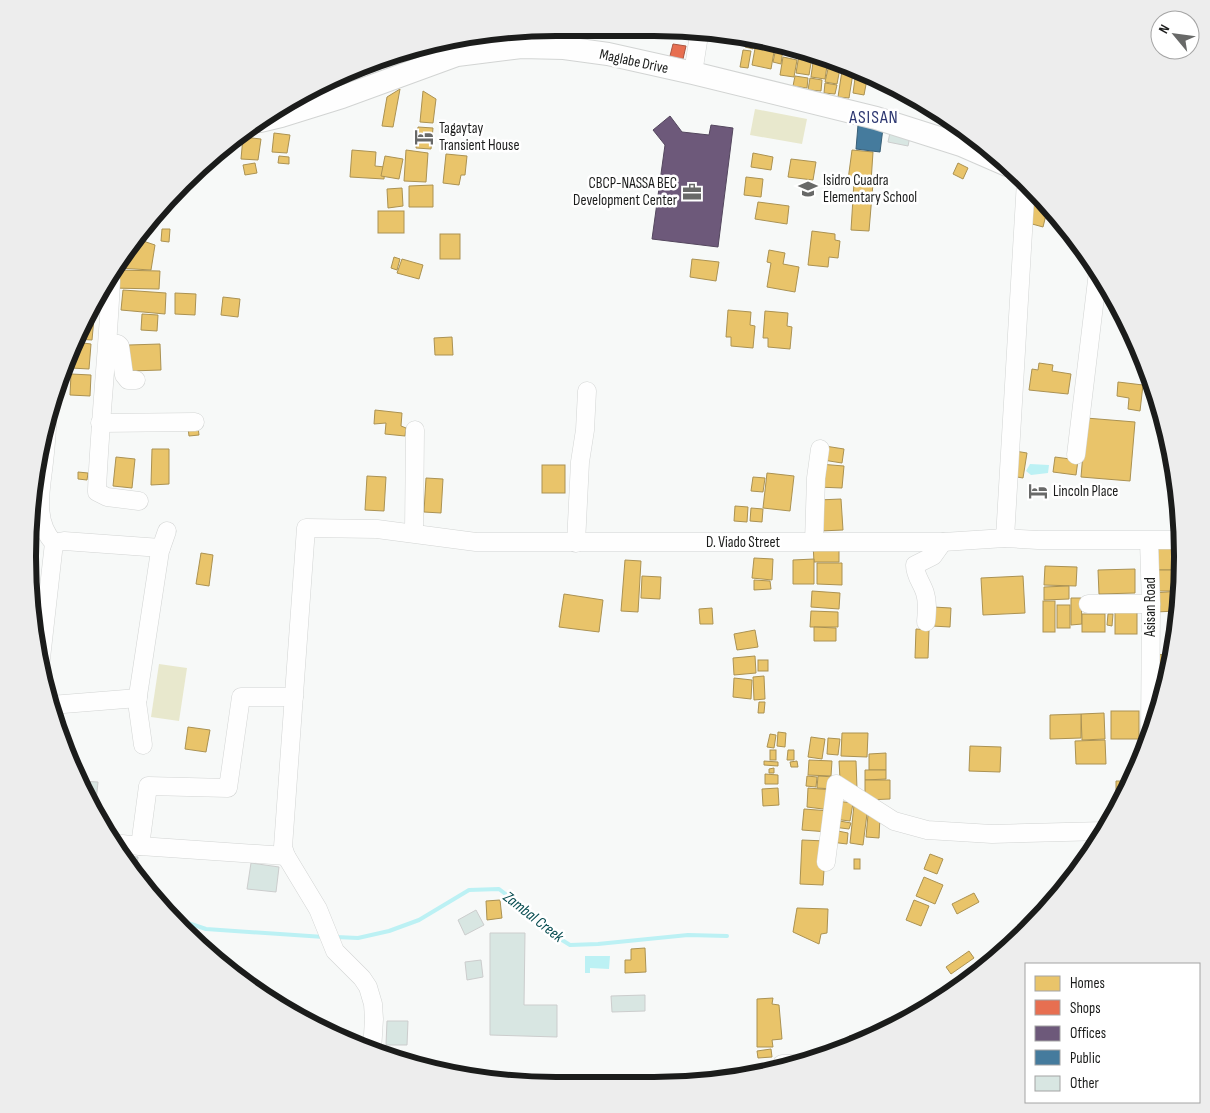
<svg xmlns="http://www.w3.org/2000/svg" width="1210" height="1113" font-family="'Sofia Sans Condensed',sans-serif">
  <rect width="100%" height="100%" fill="#f7f9f8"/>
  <!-- green -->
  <g fill="#e8e8cd">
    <path d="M755,109l52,10 -5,25 -52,-9z"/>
    <path d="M159,664l28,4 -8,53 -28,-4z"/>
  </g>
  <!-- water -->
  <g fill="#bcf1f4">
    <path d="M1030,464l19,1 -1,8 -17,2 -5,-4z"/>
    <path d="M585,956h25l-1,13 -19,-1v5h-5z"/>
  </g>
  <!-- homes -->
  <g fill="#e9c46a" stroke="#ab9252">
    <path d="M478,35l-1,5h-6v-4z"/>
    <path d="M746,38l8,1 -1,10 -8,-2z"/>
    <path d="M756,43l19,3 -4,23 -19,-4z"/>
    <path d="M776,48l7,1 -2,15 -8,-2z"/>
    <path d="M743,50l8,1 -3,17 -8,-1z"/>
    <path d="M799,55l13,2 -3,18 -13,-2z"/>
    <path d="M814,55l14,4 -3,20 -14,-2z"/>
    <path d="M783,57l14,3 -3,17 -14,-2z"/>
    <path d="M830,60l11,3 -4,21 -12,-2z"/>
    <path d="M843,64l11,3 -5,31 -11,-1z"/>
    <path d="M856,71l12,3 -4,21 -11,-2z"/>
    <path d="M795,76l13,2 -1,10 -14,-2z"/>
    <path d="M810,78l12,2 -1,11 -13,-1z"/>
    <path d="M825,83l12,2 -2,9 -11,-1z"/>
    <path d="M400,89l-7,38 -11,-1 5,-29z"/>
    <path d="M423,91l13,8 -3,24 -13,-1z"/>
    <path d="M418,127l15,1 -2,21 -15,-1z"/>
    <path d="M274,133l16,2 -3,18 -15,-1z"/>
    <path d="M243,137l18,2 -3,21 -17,-1z"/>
    <path d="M352,150l24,2 -1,14 10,1 -1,12 -34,-2z"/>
    <path d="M406,150l22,3 -2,29 -22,-1z"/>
    <path d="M852,150l21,2 -2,30 -23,-2z"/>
    <path d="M753,153l20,4 -2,13 -20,-3z"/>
    <path d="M446,154l21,2 -2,19h-4l-2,10 -16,-2z"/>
    <path d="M279,156l10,1v7l-11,-1z"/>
    <path d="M385,156l18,3 -4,20 -18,-3z"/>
    <path d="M791,159l25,3 -3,18 -25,-3z"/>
    <path d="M210,162v8l-9,1v-3l6,-5z"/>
    <path d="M255,163l2,10 -12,2 -2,-10z"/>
    <path d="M958,163l10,5 -5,11 -10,-5z"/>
    <path d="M746,177l17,2 -2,18 -17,-2z"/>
    <path d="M854,182l19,1 -4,48 -18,-1z"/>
    <path d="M433,185v22h-24v-21z"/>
    <path d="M402,188l1,18 -15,2 -1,-19z"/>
    <path d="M1034,190l14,17 -5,20 -18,-5z"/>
    <path d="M758,202l31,4 -2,18 -32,-5z"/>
    <rect x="378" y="211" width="26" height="22"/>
    <path d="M152,217l3,1 -3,13 -8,-2z"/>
    <path d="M162,229h8l-1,13 -8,-1z"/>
    <path d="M812,231l23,3v6l5,1 -2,17 -9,-1 -1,10 -20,-2z"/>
    <path d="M142,233l1,8 12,4 -4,25 -33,-2z"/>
    <rect x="440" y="234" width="20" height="25"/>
    <path d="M769,250l16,3 -2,11 16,3 -4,25 -28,-5 4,-24 -4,-1z"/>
    <path d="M394,257l6,2 -3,11 -6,-2z"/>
    <path d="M402,259l21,6 -4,14 -22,-6z"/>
    <path d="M692,259l27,3 -3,19 -26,-4z"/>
    <path d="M117,270l43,1 -1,18 -48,-1v-10z"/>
    <path d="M123,290l43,3 -1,21 -44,-4z"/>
    <path d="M175,293l21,1 -1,21 -20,-1z"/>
    <path d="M223,297l17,2 -2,18 -17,-2z"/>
    <path d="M728,310l23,2 -1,13 5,1 -2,22 -22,-2v-9h-5z"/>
    <path d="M765,311l23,2 -1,13 5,1 -2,22 -22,-2v-9h-5z"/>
    <path d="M142,314l16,1 -1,16 -16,-1z"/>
    <path d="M85,318h9l-2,22 -16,-1z"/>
    <path d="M452,337l1,18h-18l-1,-17z"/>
    <path d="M75,342l16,2 -2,25 -18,-1z"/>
    <path d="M160,344l1,26 -31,1 -1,-26z"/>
    <path d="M1039,363l14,2 -1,6 19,3 -3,20 -39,-4 3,-21 6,1z"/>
    <path d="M71,374l20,1 -1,21 -20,-1z"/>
    <path d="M1118,382l25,3 -3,26 -12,-2 1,-11 -12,-2z"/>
    <path d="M375,410l27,3 -1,13 5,2 -1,8 -20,-2 1,-11 -12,1z"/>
    <path d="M1086,418l49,4 -5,59 -49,-4z"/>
    <path d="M198,427l1,8 -10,1 -1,-8z"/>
    <path d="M825,446l19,3 -2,14 -19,-3z"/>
    <path d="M152,449h17v35l-18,1z"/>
    <path d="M1015,451l12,2 -4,25 -12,-2z"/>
    <path d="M116,457l19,2 -3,29 -19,-2z"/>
    <path d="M1055,457l23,3 -2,15 -23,-3z"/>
    <path d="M819,464l25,2 -2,22 -25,-1z"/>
    <rect x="542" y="465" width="23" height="28"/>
    <path d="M78,472l10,1 -1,7 -9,-1z"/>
    <path d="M767,473l27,3 -4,35 -27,-3z"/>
    <path d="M367,476l19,1 -2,34 -19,-1z"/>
    <path d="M753,477l12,1 -2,14 -12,-1z"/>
    <path d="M426,478l17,1 -2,34 -17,-1z"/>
    <path d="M841,499l2,31 -23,1 -2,-31z"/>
    <path d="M735,506l13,1 -1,15 -13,-1z"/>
    <path d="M751,508l12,1 -1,13 -12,-1z"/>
    <path d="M813,544h26v18h-25z"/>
    <path d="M1181,546v24h-26l-1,-23z"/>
    <path d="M201,553l12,2 -4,31 -13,-2z"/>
    <path d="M754,558l19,1 -1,21 -20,-2z"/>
    <path d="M814,559v25h-21v-24z"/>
    <path d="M625,560l16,1 -3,51 -17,-1z"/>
    <path d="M817,563h25v22l-25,-1z"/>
    <path d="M1045,566l32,1 -1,19 -32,-1z"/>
    <path d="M1135,569v24l-36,1 -1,-24z"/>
    <path d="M1155,570h26l-2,21h-26z"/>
    <path d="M642,576l19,1 -1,22 -19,-1z"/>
    <path d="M1023,576l2,37 -42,2 -2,-37z"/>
    <path d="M754,580l16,1 1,8 -17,1z"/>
    <path d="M1069,586v13l-25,1v-13z"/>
    <path d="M812,591l28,2 -1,16 -28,-2z"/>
    <path d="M1179,591l-2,20 -22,1 -1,-19z"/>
    <path d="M564,594l39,6 -4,32 -40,-5z"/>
    <path d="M1071,598h10l1,26 -11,1z"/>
    <rect x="1043" y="601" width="12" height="31"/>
    <rect x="1057" y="605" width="13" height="23"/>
    <path d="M933,607l18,1 -1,19 -18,-1z"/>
    <path d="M712,608l1,16h-13l-1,-15z"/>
    <rect x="1115" y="608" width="22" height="26"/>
    <path d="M811,611l27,1v15h-28z"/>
    <path d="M1170,613l7,1 -2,22h-5z"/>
    <rect x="1082" y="614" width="23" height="18"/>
    <path d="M1108,614h5l-1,12 -5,-1z"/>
    <path d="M814,627l22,1v13h-22z"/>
    <path d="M916,629l13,1 -1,28h-13z"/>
    <path d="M755,630l3,17 -21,3 -3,-16z"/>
    <path d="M1173,654l-12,42h-8v-41z"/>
    <path d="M755,656l1,17 -22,2 -1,-17z"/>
    <rect x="758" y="660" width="10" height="11"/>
    <path d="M764,676l1,23 -11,1 -1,-23z"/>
    <path d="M734,678l18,2 -1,19 -18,-2z"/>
    <path d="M759,702h6l-1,11h-6z"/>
    <rect x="1111" y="711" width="28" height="28"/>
    <path d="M1104,713l1,26 -23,1 -1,-26z"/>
    <path d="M1081,714v24l-31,1v-24z"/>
    <path d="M188,727l22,3 -4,22 -21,-3z"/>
    <path d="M778,732l8,1 -1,14 -8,-1z"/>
    <path d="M842,733h26l-1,24 -26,-1z"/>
    <path d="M770,734l6,1 -2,13 -7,-1z"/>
    <path d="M811,737l14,2 -3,20 -14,-2z"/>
    <path d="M828,738l12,1 -2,16 -11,-1z"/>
    <path d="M1105,740l1,24h-30l-1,-23z"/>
    <path d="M970,746l31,1 -1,25 -31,-1z"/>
    <rect x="770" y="750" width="6" height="10"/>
    <path d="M788,750h6v10h-7z"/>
    <path d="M886,753v17h-17v-16z"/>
    <path d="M809,760l23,1 -1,15 -23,-1z"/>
    <path d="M764,761l14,1v4l-14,-1z"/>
    <path d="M797,761l1,6h-7l-1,-5z"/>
    <path d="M839,761h17l1,28 -17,-10z"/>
    <path d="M774,768v5h-5v-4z"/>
    <path d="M865,770h21v9l-21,1z"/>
    <path d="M765,774l13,1v9h-13z"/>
    <path d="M807,776l10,1 -1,10 -10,-1z"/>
    <path d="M818,776l17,1 -1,12 -17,-1z"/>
    <path d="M865,780h25v19l-25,1z"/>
    <path d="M1116,781h14l-14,27z"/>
    <path d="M778,788l1,17 -16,1 -1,-17z"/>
    <path d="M808,788l25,2 -2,20 -24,-3z"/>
    <path d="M835,801l18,2 -3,18 -17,-2z"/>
    <path d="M854,805l14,1 -5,39 -13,-2z"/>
    <path d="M804,809l26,2 -2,21 -26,-2z"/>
    <path d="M868,815l12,1 -1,22 -13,-1z"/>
    <path d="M834,820l17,3 -2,6 -16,-2z"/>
    <path d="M833,830l15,3 -1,11 -16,-2z"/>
    <path d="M802,840l24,1 -3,44 -23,-1z"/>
    <path d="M930,854l13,5 -6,15 -13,-5z"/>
    <rect x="854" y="859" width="6" height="10"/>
    <path d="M924,877l19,8 -8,19 -19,-8z"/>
    <path d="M974,893l5,9 -22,12 -5,-10z"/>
    <path d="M500,900l2,18 -15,2 -1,-19z"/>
    <path d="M914,900l15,6 -8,20 -15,-6z"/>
    <path d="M797,908l31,1 -1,24 -6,1 -2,10 -26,-12z"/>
    <path d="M645,948l1,24 -21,1v-13h6v-11z"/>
    <path d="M969,951l5,7 -23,16 -5,-7z"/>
    <path d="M773,998l-1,6 7,1 3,34 -10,1 1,7h-16v-48z"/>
    <path d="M874,1035l-18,10 -7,2v-11z"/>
    <path d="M771,1049l1,8 -14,1 -1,-7z"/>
    <path d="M517,1074l25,1v7h-25z"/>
  </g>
  <!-- shops -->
  <path fill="#e76f51" stroke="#aa5641" d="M673,44l13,2 -3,13 -13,-3z"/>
  <!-- offices -->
  <path fill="#6d597a" stroke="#54475e" d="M670,116l12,16 27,3 2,-10 22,3 -15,119 -66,-8 13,-94 -12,-15z"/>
  <!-- public -->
  <path fill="#457b9d" stroke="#385e76" d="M858,125l25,3 -3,24 -24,-3z"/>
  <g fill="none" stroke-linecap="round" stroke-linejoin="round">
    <!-- stream -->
    <g stroke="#bcf1f4" stroke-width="4">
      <path d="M173,918l33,11 118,8"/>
      <path d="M336,937l22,1 31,-7 30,-11 50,-30 30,-1 34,26 21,20 16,10 28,-1 90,-9 39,1"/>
    </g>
  </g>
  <!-- building -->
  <g fill="#d8e6e2" stroke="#cccdcd">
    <path d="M891,128l20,4 -3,14 -20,-4z"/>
    <path d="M79,781l19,1 -3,29z"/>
    <path d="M121,856l17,1 -2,17z"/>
    <path d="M251,863l28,4 -3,25 -29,-3z"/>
    <path d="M476,910l8,15 -19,10 -7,-15z"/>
    <path d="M490,933h35l-1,72h33v32l-67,-2z"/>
    <path d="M481,960l2,17 -16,3 -2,-18z"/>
    <path d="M645,995v16l-33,1 -1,-16z"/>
    <path d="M387,1021h21l-1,24h-21z"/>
  </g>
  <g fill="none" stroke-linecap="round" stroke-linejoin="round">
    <!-- minor casing -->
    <g stroke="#d2d4d3" stroke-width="19">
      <g id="minor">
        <path d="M693,73l6,-38"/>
        <path d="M111,280c-3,70 -11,139 -14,210v2l10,5 32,4"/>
        <path d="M108,342l10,2 2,2 4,29 4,5h8"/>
        <path d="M100,423l95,-1"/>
        <path d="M1076,455l22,-183"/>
        <path d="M414,532l1,-102"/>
        <path d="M1005,538l21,-357"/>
        <path d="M1149,541l2,63 -1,129"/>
        <path d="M814,542l2,-64 4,-29"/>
        <path d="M54,543l10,-2 97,7"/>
        <path d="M576,543l4,-81 5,-32 2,-39"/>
        <path d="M1088,604h63"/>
        <path d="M926,622c1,-10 2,-20 -1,-29 -3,-10 -10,-17 -10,-28l18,-9 10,-14"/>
        <path d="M40,667l14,-124c-21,-22 -13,-53 -10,-81 2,-16 3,-33 4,-50"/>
        <path d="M51,705l87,-7"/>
        <path d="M143,745l-6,-43 23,-151 7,-20"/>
        <path d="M113,843l27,3 8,-60 80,2 13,-91h53"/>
        <path d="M140,846l146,10"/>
        <path d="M826,862l10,-78 58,37 33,9 65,4 112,-3"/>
        <path d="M372,1051l2,-32 -1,-15 -5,-17 -6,-9 -27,-27 -17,-42 -32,-53 -3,-9 23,-319 71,1 99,13h467l62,-4 33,2h143"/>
        <path d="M782,1064h11"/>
      </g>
    </g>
    <!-- major casing -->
    <g stroke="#d2d4d3" stroke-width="24">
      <path id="major" d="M260,121l21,-5 61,-19 115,-42 64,-8 43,1 44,6 85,19 183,45 85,27 46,20"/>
    </g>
    <!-- minor -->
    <use href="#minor" stroke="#fefefe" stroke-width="18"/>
    <!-- major -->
    <use href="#major" stroke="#fefefe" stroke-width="22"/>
  </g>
  <!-- icons -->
  <defs>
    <g id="hotel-bare" transform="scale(1.5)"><path d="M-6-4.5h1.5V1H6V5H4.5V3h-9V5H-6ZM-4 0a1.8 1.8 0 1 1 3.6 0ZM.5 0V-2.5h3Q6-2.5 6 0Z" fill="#686968" stroke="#fff" stroke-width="2.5" paint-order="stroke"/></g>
    <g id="school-bare" transform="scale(1.5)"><path d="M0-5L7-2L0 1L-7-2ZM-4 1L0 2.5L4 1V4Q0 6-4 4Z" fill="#686968" stroke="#fff" stroke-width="2.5" paint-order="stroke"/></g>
    <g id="office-bare" transform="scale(1.5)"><path d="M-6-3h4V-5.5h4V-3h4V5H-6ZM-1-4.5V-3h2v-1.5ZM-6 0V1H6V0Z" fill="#686968" stroke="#fff" stroke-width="2.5" paint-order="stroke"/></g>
  </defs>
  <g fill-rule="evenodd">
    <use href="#hotel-bare" x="424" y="137"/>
    <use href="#school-bare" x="808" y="189"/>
    <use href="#office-bare" x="692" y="192"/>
    <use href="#hotel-bare" x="1038" y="491"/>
  </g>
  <g text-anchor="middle" stroke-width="5" stroke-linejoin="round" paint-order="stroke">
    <!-- street labels -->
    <g font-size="15" fill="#1b1c1b" stroke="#fff">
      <text transform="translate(634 61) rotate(12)" y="5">Maglabe Drive</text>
      <text x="743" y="547">D. Viado Street</text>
      <text transform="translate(1150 607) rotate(-90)" y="5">Asisan Road</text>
    </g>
    <!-- poi labels -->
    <g font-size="15" fill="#1b1c1b" stroke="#fff" text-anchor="start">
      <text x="439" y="133">Tagaytay<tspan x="439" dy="17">Transient House</tspan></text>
      <text x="823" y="185">Isidro Cuadra<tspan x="823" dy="17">Elementary School</tspan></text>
      <text x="677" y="188" text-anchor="end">CBCP-NASSA BEC<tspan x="677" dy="17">Development Center</tspan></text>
      <text x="1053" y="496">Lincoln Place</text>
    </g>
    <!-- water labels -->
    <g font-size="16" font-style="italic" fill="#074c50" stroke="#fff">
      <text transform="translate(534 916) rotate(38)" y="6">Zambal Creek</text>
    </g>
    <!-- quarter labels -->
    <g font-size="18" letter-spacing="1" fill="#2c3670" stroke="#fff">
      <text x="874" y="123">ASISAN</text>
    </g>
  </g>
  <!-- crop -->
  <path d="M0 0H1210V1113H0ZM556 36H654A520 520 0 0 1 1174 556V557A520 520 0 0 1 654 1077H556A520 520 0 0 1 36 557V556A520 520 0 0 1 556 36Z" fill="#ededed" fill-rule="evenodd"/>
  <path fill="none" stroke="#1b1c1b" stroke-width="6" d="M556 36H654A520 520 0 0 1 1174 556V557A520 520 0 0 1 654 1077H556A520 520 0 0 1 36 557V556A520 520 0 0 1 556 36Z"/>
  <!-- legend -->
  <rect x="1025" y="963" width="175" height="140" fill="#ffffff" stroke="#a4a4a4"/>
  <rect x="1035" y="976" width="25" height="15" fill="#e9c46a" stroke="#a4a4a4"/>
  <text x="1070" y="988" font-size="15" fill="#1b1c1b">Homes</text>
  <rect x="1035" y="1000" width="25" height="15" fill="#e76f51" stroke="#a4a4a4"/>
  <text x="1070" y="1013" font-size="15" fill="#1b1c1b">Shops</text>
  <rect x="1035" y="1026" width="25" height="15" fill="#6d597a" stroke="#a4a4a4"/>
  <text x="1070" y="1038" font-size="15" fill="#1b1c1b">Offices</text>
  <rect x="1035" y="1050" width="25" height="15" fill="#457b9d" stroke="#a4a4a4"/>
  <text x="1070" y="1063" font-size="15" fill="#1b1c1b">Public</text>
  <rect x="1035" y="1076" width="25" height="15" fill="#d8e6e2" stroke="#a4a4a4"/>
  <text x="1070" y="1088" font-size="15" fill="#1b1c1b">Other</text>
  <!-- north arrow -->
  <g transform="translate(1175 35) rotate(299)"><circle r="24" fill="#ffffff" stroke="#a4a4a4"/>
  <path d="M0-4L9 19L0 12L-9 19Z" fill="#686968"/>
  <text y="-8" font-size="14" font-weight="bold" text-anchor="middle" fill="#1b1c1b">N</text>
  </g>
</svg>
